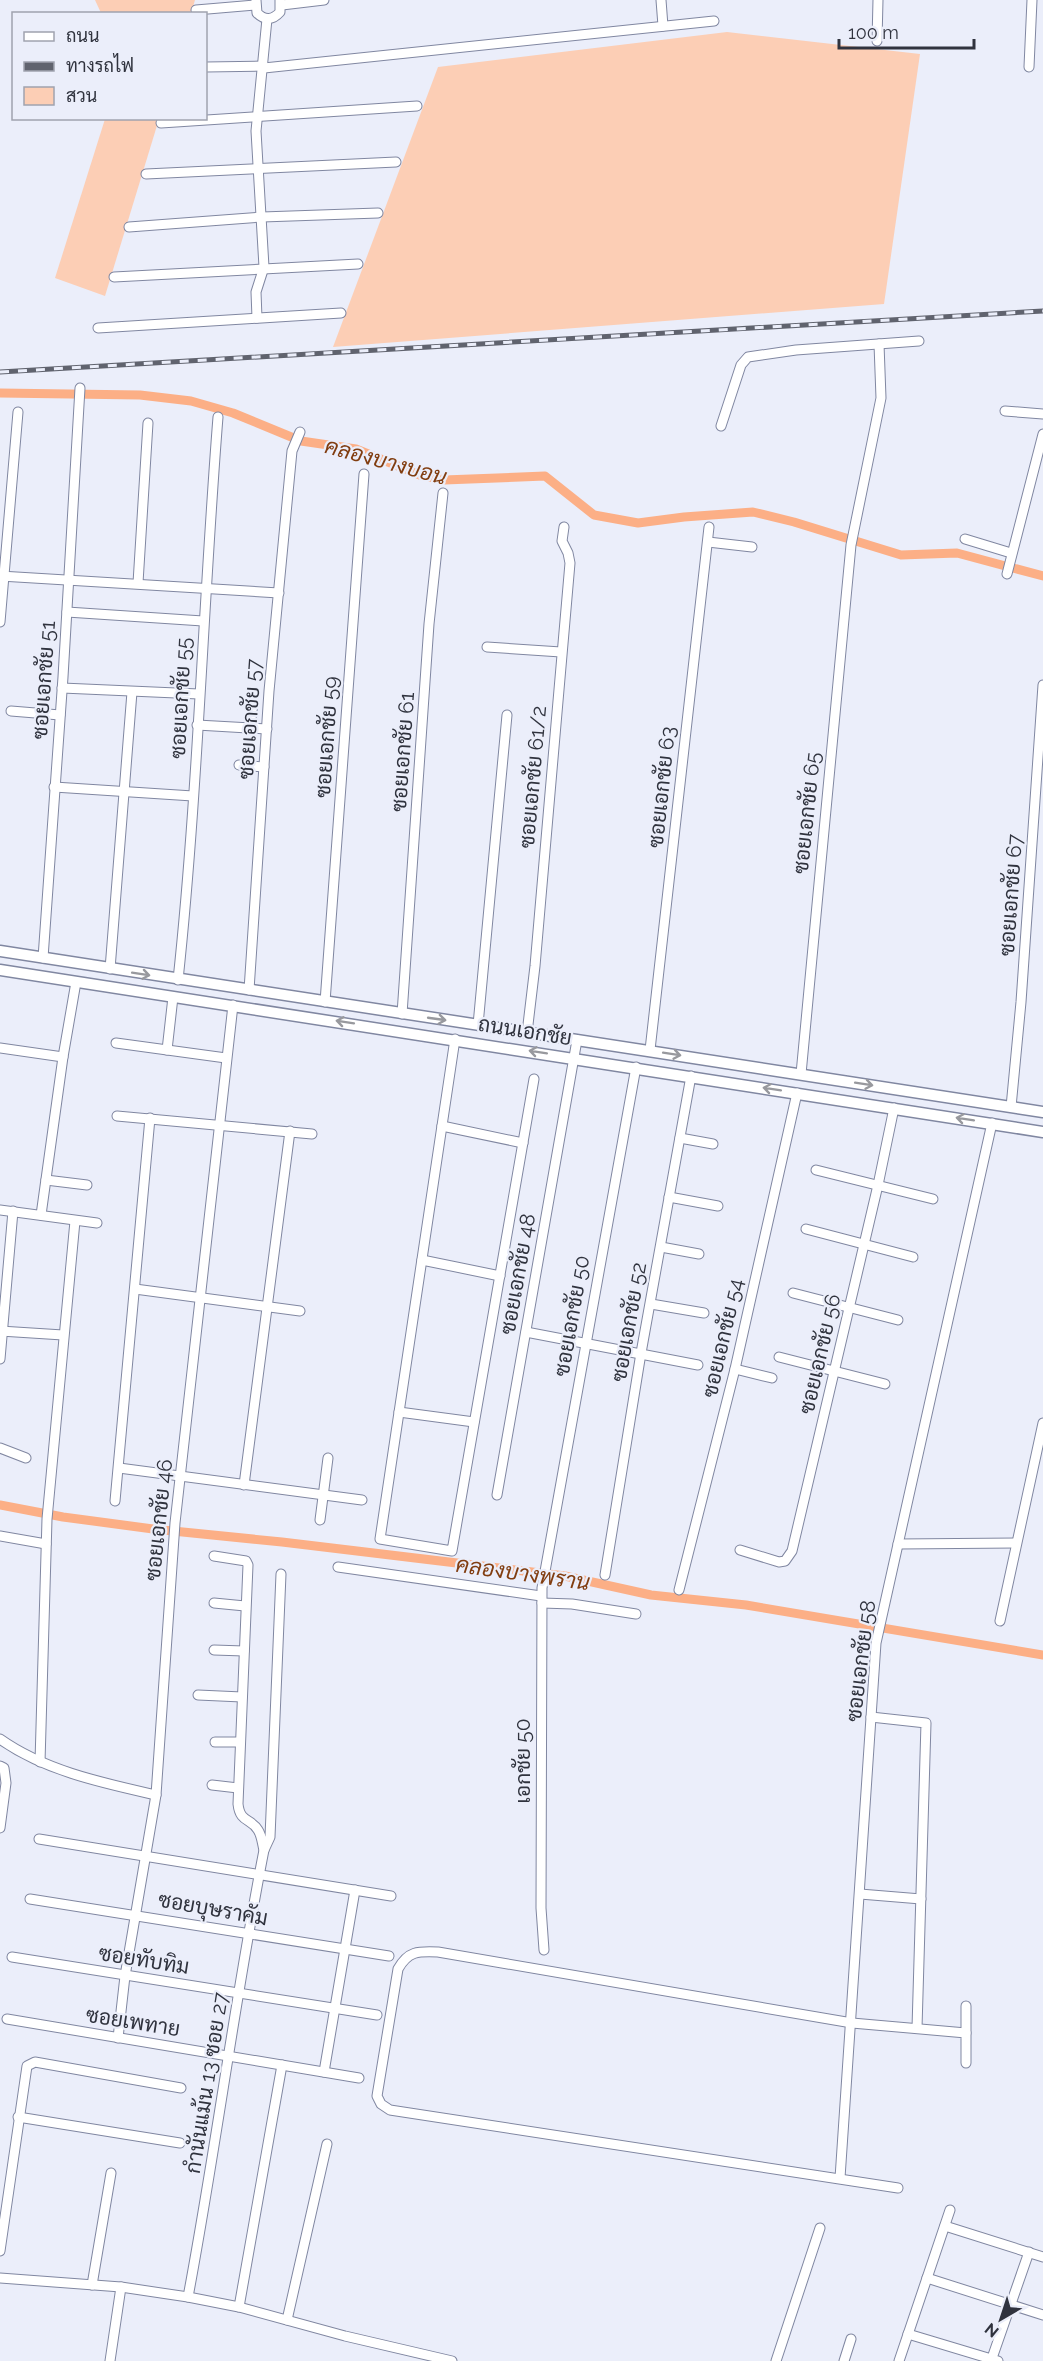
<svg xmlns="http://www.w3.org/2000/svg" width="1043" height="2361" font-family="Raleway,Sarabun,sans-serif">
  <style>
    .green { fill: #fcceb5 }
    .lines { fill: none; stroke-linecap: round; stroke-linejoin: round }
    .canal { stroke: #fcaf86; stroke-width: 9 }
    .minor-casing { stroke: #8087a1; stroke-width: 11 }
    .major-casing { stroke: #8087a1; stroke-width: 13 }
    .minor { stroke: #fff; stroke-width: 9 }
    .major { stroke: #fff; stroke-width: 10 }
    .rail-casing { stroke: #60636e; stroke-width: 5 }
    .rail { stroke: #ebeefa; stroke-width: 3; stroke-dasharray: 9; stroke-linecap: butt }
    .oneway { stroke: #98999e }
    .labels { text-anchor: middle; stroke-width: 4.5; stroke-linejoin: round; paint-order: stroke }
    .street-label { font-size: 21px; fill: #30333e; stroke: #ebeefa }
    .water-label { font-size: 22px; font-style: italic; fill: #813d10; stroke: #ebeefa }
  </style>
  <rect width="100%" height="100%" fill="#ebeefa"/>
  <g class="green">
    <path d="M 95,0 L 195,0 L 191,14 L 101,13 Z"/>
    <path d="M 727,32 L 920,54 L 884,304 L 333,347 L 438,67 Z"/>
    <path d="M 105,119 L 159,119 L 105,296 L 55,278 Z"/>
  </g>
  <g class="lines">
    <g class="canal">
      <path d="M 0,393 L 140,395 L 191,401 L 233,413 L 301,441 L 356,449 L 420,475 L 444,480 L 545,476 L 594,515 L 638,523 L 684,517 L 753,512 L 794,522 L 901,555 L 957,553 L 1043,576"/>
      <path d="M 0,1505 L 63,1517 L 153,1529 L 282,1542 L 565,1576 L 651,1595 L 746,1605 L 1043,1655"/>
    </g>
    <g class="minor-casing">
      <g id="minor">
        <path d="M 256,0 L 257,13 C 265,21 273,20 280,12 L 280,0"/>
        <path d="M 661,0 L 663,26"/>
        <path d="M 282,5 L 324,0"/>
        <path d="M 196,10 L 255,5"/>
        <path d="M 877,41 L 878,0"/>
        <path d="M 206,67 L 264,66"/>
        <path d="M 1029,67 L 1032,0"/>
        <path d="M 264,68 L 714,21"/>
        <path d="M 161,123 L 417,106"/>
        <path d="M 146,174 L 396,162"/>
        <path d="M 129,227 L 262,217 L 378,213"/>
        <path d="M 114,277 L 358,264"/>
        <path d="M 257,318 L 256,292 L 264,267 L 256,131 L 267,19"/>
        <path d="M 98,328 L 341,313"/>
        <path d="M 1005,411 L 1043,414"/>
        <path d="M 721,426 L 741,365 L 748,357 L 796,350 L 919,341"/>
        <path d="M 965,539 L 1011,553"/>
        <path d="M 708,542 L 752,547"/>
        <path d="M 1007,574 L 1043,434"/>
        <path d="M 0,576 L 279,593"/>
        <path d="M 138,583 L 148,423"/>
        <path d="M 67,612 L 203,621"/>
        <path d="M 0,622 L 18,412"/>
        <path d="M 487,647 L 561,652"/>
        <path d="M 62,688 L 199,694"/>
        <path d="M 11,711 L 60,715"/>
        <path d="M 197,725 L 267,729"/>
        <path d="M 250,728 L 253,702"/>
        <path d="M 239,765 L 264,767"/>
        <path d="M 54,787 L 193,796"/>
        <path d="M 43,958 L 63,677 L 80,388"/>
        <path d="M 110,969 L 132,692"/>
        <path d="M 178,980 C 198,793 203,605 218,417"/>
        <path d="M 249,990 L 269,691 L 292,451 L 300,432"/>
        <path d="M 325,1002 L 364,474"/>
        <path d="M 402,1014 L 429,624 L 443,493"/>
        <path d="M 478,1025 L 507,715"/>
        <path d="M 527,1033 L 535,966 L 570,563 L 568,553 L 562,541 L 564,527"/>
        <path d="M 455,1039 L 380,1539 L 452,1551 L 534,1079"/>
        <path d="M 116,1043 L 226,1058"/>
        <path d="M 0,1048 L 63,1057"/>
        <path d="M 167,1050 L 173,997"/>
        <path d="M 650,1050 L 709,527"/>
        <path d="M 801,1074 L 851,545 L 881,398 L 879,344"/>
        <path d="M 1011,1107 L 1021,1002 L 1043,685"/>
        <path d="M 117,1116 L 312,1134"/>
        <path d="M 442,1126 L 523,1143"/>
        <path d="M 680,1138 L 713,1144"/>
        <path d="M 816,1170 L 933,1199"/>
        <path d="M 46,1180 L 87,1185"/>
        <path d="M 669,1197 L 718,1206"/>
        <path d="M 0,1210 L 97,1223"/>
        <path d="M 41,1215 L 63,1057 L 76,982"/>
        <path d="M 806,1229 L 913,1257"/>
        <path d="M 661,1247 L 699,1254"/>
        <path d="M 422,1260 L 500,1276"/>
        <path d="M 135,1289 L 300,1311"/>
        <path d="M 793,1293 L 898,1320"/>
        <path d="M 651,1304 L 704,1313"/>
        <path d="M 0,1331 L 63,1335"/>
        <path d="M 526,1332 L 698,1365"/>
        <path d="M 779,1357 L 885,1384"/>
        <path d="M 0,1359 L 13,1211"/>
        <path d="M 735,1369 L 772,1378"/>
        <path d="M 399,1412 L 474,1422"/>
        <path d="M 0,1448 L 26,1458"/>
        <path d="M 119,1468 L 362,1500"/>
        <path d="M 244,1485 L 290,1131"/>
        <path d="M 497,1495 L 577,1040"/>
        <path d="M 115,1501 L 150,1118"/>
        <path d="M 320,1520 L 328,1458"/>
        <path d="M 0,1536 L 46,1544"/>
        <path d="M 898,1544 L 1016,1543"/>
        <path d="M 740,1550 L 779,1562 L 785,1561 L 792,1551 L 878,1185 L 894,1108"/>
        <path d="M 338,1567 L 541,1596"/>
        <path d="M 605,1575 L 641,1353 L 691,1076"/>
        <path d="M 679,1590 L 735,1369 L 797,1093"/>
        <path d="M 214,1603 L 245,1606"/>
        <path d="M 542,1603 L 572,1604 L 636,1614"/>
        <path d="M 1000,1621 L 1043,1423"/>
        <path d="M 214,1650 L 244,1651"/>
        <path d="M 198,1695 L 242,1697"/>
        <path d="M 871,1717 L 926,1723 L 917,2028"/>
        <path d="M 0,1739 C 45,1771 103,1783 156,1795"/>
        <path d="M 215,1742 L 240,1742"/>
        <path d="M 40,1762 L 47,1519 L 75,1221"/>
        <path d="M 0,1766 L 4,1768 L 6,1783 L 0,1828"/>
        <path d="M 212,1785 L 238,1788"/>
        <path d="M 39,1839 L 391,1896"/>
        <path d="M 264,1850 L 270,1837 L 281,1574"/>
        <path d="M 860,1894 L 921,1899"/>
        <path d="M 30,1899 L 389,1956"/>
        <path d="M 544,1950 L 541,1908 L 542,1588 L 636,1067"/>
        <path d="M 12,1957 L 377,2015"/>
        <path d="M 966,2006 L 966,2033"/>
        <path d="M 7,2019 L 359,2078"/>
        <path d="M 118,2038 L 125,1976 L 156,1795 L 175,1523 L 233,1005"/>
        <path d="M 324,2072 L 355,1890"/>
        <path d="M 18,2117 L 180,2143"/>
        <path d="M 840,2178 L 876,1643 L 992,1123"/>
        <path d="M 898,2188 L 390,2110 L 381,2104 L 377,2096 L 398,1969 C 408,1951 418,1951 438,1952 L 852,2023 L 966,2033 L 966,2063"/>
        <path d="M 945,2226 L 1043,2257"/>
        <path d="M 0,2251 L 27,2066 L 35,2062 L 181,2088"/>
        <path d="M 0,2278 L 121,2287 L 188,2297 L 239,2307 L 345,2336 L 452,2361"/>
        <path d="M 927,2278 L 1043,2315"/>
        <path d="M 92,2285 L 111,2173"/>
        <path d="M 188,2297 C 216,2148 235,1998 264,1850 C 262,1843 262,1836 258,1830 C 251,1818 240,1823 238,1804 L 248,1565 L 246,1561 L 214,1556"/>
        <path d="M 239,2307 L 282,2065"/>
        <path d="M 287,2320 L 327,2144"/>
        <path d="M 908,2334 L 998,2361"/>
        <path d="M 110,2361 L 121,2287"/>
        <path d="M 776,2361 L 820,2228"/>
        <path d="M 844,2361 L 851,2339"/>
        <path d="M 899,2361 L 950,2210"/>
        <path d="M 991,2361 L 1029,2252"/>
      </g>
    </g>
    <g class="major-casing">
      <g id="major">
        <path d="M 0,951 L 1043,1112"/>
        <path d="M 0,970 L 1043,1132"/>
      </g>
    </g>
    <use href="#minor" class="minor"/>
    <use href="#major" class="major"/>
    <g class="rail-casing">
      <path id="rail" d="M 0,372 L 1043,311"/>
    </g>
    <use href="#rail" class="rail"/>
  </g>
  <defs><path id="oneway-shaft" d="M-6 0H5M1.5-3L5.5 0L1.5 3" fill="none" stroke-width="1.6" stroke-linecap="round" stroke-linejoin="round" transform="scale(1.5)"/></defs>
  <g class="oneway">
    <use href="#oneway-shaft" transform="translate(141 974) rotate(9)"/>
    <use href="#oneway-shaft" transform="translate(437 1019) rotate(8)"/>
    <use href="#oneway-shaft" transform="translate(345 1022) rotate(-171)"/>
    <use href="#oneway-shaft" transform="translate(538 1052) rotate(-171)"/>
    <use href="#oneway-shaft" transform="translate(672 1054) rotate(9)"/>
    <use href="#oneway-shaft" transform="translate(864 1084) rotate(9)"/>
    <use href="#oneway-shaft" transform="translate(772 1089) rotate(-171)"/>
    <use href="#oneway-shaft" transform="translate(965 1119) rotate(-171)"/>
  </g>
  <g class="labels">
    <g class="street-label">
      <text transform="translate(44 680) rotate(-86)" y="7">ซอยเอกชัย 51</text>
      <text transform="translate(181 698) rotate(-87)" y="7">ซอยเอกชัย 55</text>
      <text transform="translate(250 719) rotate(-86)" y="7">ซอยเอกชัย 57</text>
      <text transform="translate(327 737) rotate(-86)" y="7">ซอยเอกชัย 59</text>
      <text transform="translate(403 752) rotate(-86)" y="7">ซอยเอกชัย 61</text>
      <text transform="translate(533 777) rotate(-85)" y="7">ซอยเอกชัย 61/2</text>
      <text transform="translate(662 787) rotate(-84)" y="7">ซอยเอกชัย 63</text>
      <text transform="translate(807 813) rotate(-84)" y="7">ซอยเอกชัย 65</text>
      <text transform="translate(1011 895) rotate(-86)" y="7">ซอยเอกชัย 67</text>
      <text transform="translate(525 1031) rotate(9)" y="7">ถนนเอกชัย</text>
      <text transform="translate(518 1274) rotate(-80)" y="7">ซอยเอกชัย 48</text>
      <text transform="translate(572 1316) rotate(-80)" y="7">ซอยเอกชัย 50</text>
      <text transform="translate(629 1322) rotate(-80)" y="7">ซอยเอกชัย 52</text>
      <text transform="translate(723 1338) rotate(-77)" y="7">ซอยเอกชัย 54</text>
      <text transform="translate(820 1354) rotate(-77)" y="7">ซอยเอกชัย 56</text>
      <text transform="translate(159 1520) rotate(-84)" y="7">ซอยเอกชัย 46</text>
      <text transform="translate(861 1661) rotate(-83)" y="7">ซอยเอกชัย 58</text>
      <text transform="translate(523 1761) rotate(-90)" y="7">เอกชัย 50</text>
      <text transform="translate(213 1909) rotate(10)" y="7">ซอยบุษราคัม</text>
      <text transform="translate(144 1960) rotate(9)" y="7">ซอยทับทิม</text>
      <text transform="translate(133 2022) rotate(9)" y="7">ซอยเพทาย</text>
      <text transform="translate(207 2083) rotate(-81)" y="7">กำนันแม้น 13 ซอย 27</text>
    </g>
    <g class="water-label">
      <text transform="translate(386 461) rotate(15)" y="8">คลองบางบอน</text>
      <text transform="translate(523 1573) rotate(8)" y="8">คลองบางพราน</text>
    </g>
  </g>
  <rect x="12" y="12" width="195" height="108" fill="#ebeefa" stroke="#a0a3af" stroke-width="1.5"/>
  <rect x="24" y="32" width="30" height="9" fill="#ffffff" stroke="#a0a3af" stroke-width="1.5"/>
  <text x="66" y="42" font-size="18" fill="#30333e">ถนน</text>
  <rect x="24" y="62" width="30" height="9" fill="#60636e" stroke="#a0a3af" stroke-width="1.5"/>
  <text x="66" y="72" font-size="18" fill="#30333e">ทางรถไฟ</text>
  <rect x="24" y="87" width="30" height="18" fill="#fcceb5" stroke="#a0a3af" stroke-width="1.5"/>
  <text x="66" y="102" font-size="18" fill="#30333e">สวน</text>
  <g transform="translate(1001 2319) rotate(219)" stroke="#ebeefa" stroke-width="4.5" paint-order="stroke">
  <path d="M0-4.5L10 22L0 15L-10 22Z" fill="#30333e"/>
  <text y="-9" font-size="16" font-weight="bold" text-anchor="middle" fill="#30333e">N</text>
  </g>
  <path d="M839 39v9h135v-9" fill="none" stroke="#30333e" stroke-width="3"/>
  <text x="848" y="39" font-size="18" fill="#30333e" stroke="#ebeefa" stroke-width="4.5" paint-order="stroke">100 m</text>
</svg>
